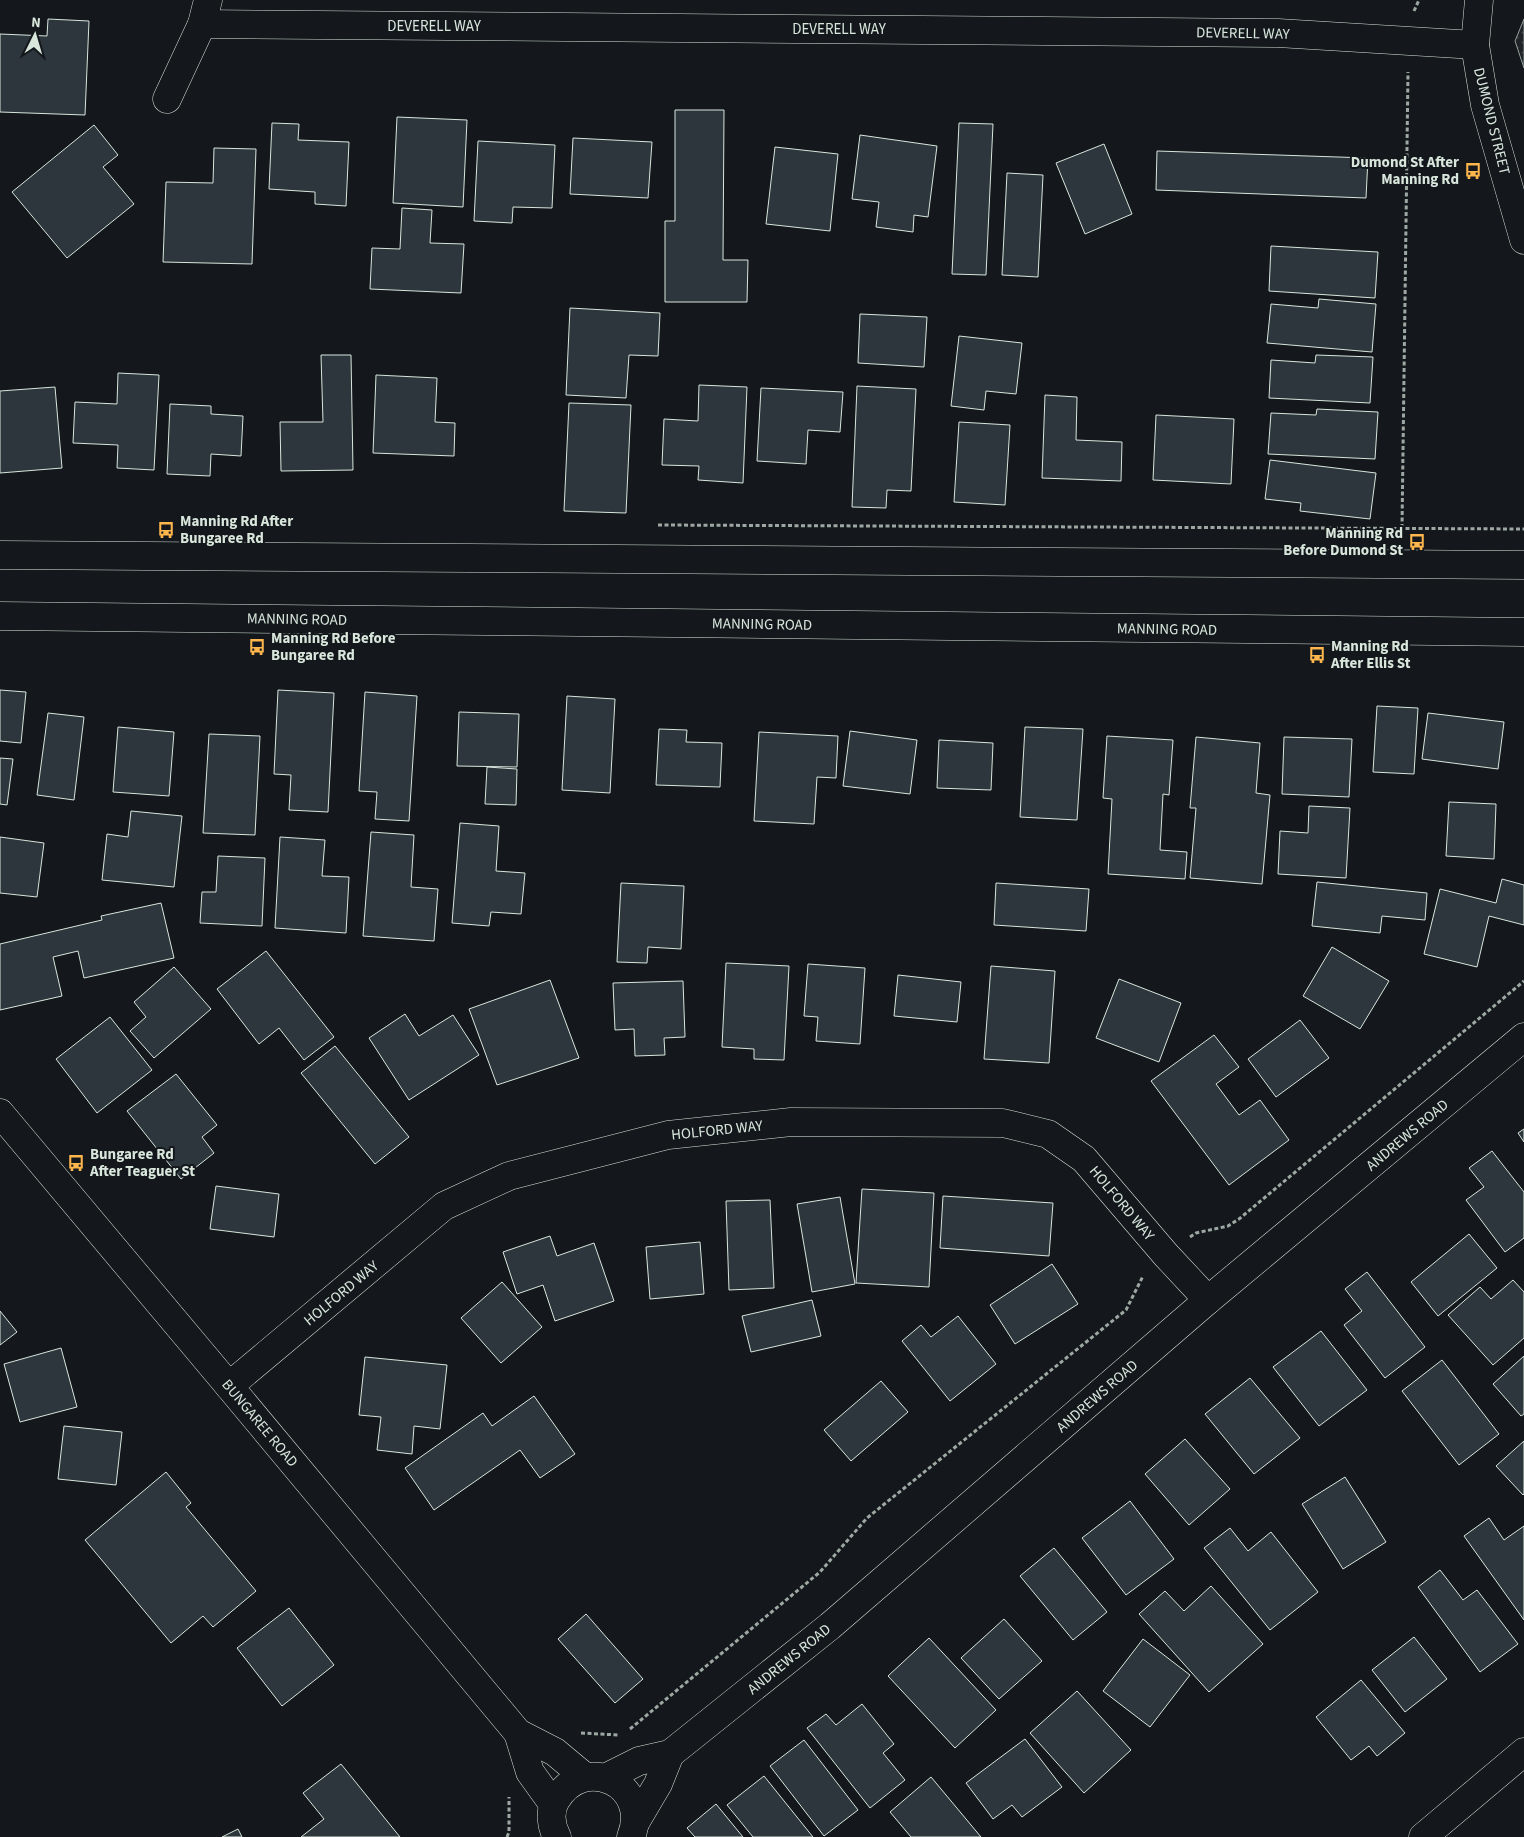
<svg xmlns="http://www.w3.org/2000/svg" width="1524" height="1837" font-family="'Source Sans 3',sans-serif">
  <style>
    .park { fill: url(#park-dots); stroke: #939e99 }
    .building { fill: #2c363c; stroke: #d8e6dc }
    .lines { fill: none; stroke-linecap: round; stroke-linejoin: round }
    .minor-casing { stroke: #d8e6dc; stroke-width: 29 }
    .major-casing { stroke: #d8e6dc; stroke-width: 29 }
    .path { stroke: #9da8a2; stroke-width: 3; stroke-dasharray: 4 2.5; stroke-linecap: butt }
    .minor { stroke: #14181c; stroke-width: 28 }
    .major { stroke: #14181c; stroke-width: 28 }
    .labels { text-anchor: middle; stroke-width: 4; stroke-linejoin: round; paint-order: stroke }
    .street-label { font-size: 15px; fill: #d8e6dc; stroke: #14181c }
    .poi-label { font-size: 15px; font-weight: bold; fill: #d8e6dc; stroke: #14181c; text-anchor: start }
  </style>
  <defs>
    <pattern id="park-dots" width="8" height="8" patternUnits="userSpaceOnUse" patternTransform="scale(1.25)"><rect width="8" height="8" fill="#202428"/><path d="M2 2h.1M6 6h.1" fill="none" stroke="#404447" stroke-width="1.8" stroke-linecap="round"/></pattern>
  </defs>
  <rect width="100%" height="100%" fill="#14181c"/>
  <path class="park" d="M 1524,19 L 1524,68 L 1515,41 Z"/>
  <g class="building">
    <path d="M 48,19 L 89,21 L 85,115 L 0,112 L 0,34 L 47,36 Z"/>
    <path d="M 675,110 L 724,110 L 723,260 L 748,260 L 747,302 L 665,302 L 665,221 L 675,221 Z"/>
    <path d="M 397,117 L 467,120 L 463,207 L 393,203 Z"/>
    <path d="M 272,123 L 299,124 L 298,140 L 349,142 L 346,206 L 315,204 L 315,192 L 269,189 Z"/>
    <path d="M 959,123 L 993,124 L 986,275 L 952,274 Z"/>
    <path d="M 94,125 L 118,155 L 103,167 L 134,204 L 67,258 L 12,192 Z"/>
    <path d="M 860,135 L 937,146 L 928,217 L 914,215 L 913,232 L 876,227 L 879,202 L 852,199 Z"/>
    <path d="M 573,138 L 652,142 L 648,198 L 570,194 Z"/>
    <path d="M 478,141 L 555,145 L 552,208 L 513,207 L 512,223 L 474,221 Z"/>
    <path d="M 1104,144 L 1132,214 L 1085,234 L 1056,163 Z"/>
    <path d="M 775,147 L 838,154 L 830,231 L 766,224 Z"/>
    <path d="M 214,148 L 256,149 L 252,264 L 163,262 L 166,182 L 213,183 Z"/>
    <path d="M 1157,151 L 1368,158 L 1366,198 L 1156,190 Z"/>
    <path d="M 1007,173 L 1043,175 L 1038,277 L 1002,275 Z"/>
    <path d="M 402,208 L 432,210 L 430,243 L 464,244 L 461,293 L 370,289 L 372,248 L 400,249 Z"/>
    <path d="M 1271,246 L 1378,252 L 1375,298 L 1269,291 Z"/>
    <path d="M 1319,299 L 1376,304 L 1372,352 L 1267,343 L 1271,304 L 1318,308 Z"/>
    <path d="M 570,308 L 660,313 L 658,356 L 629,355 L 626,398 L 566,395 Z"/>
    <path d="M 860,314 L 927,317 L 924,367 L 858,363 Z"/>
    <path d="M 959,336 L 1022,343 L 1016,394 L 986,391 L 984,410 L 951,406 Z"/>
    <path d="M 321,355 L 351,355 L 353,470 L 281,471 L 280,422 L 323,422 Z"/>
    <path d="M 1316,355 L 1373,357 L 1370,403 L 1269,398 L 1271,360 L 1315,363 Z"/>
    <path d="M 118,373 L 159,375 L 154,470 L 117,468 L 118,445 L 73,443 L 75,402 L 117,404 Z"/>
    <path d="M 376,375 L 437,378 L 435,422 L 455,423 L 454,456 L 373,453 Z"/>
    <path d="M 699,385 L 747,387 L 743,483 L 698,480 L 699,466 L 662,465 L 664,419 L 698,421 Z"/>
    <path d="M 857,386 L 916,389 L 911,491 L 887,490 L 886,508 L 852,507 Z"/>
    <path d="M 55,387 L 62,468 L 0,473 L 0,391 Z"/>
    <path d="M 761,388 L 843,392 L 840,432 L 808,430 L 806,464 L 757,461 Z"/>
    <path d="M 1045,395 L 1077,397 L 1076,440 L 1122,442 L 1121,481 L 1042,478 Z"/>
    <path d="M 569,403 L 631,405 L 626,513 L 564,511 Z"/>
    <path d="M 170,404 L 211,406 L 211,414 L 243,416 L 241,456 L 211,454 L 210,476 L 167,474 Z"/>
    <path d="M 1317,409 L 1378,412 L 1375,459 L 1268,454 L 1271,413 L 1316,415 Z"/>
    <path d="M 1156,415 L 1234,419 L 1231,484 L 1153,480 Z"/>
    <path d="M 959,422 L 1010,425 L 1005,505 L 954,502 Z"/>
    <path d="M 1270,460 L 1376,473 L 1370,519 L 1300,511 L 1301,503 L 1265,499 Z"/>
    <path d="M 0,690 L 26,692 L 21,743 L 0,741 Z"/>
    <path d="M 278,690 L 334,693 L 328,812 L 289,810 L 291,775 L 274,774 Z"/>
    <path d="M 365,692 L 417,696 L 409,821 L 375,819 L 377,792 L 359,791 Z"/>
    <path d="M 567,696 L 615,699 L 610,793 L 562,790 Z"/>
    <path d="M 1377,706 L 1418,708 L 1414,774 L 1373,772 Z"/>
    <path d="M 459,712 L 519,714 L 517,767 L 457,766 Z"/>
    <path d="M 48,713 L 84,717 L 74,800 L 37,795 Z"/>
    <path d="M 1428,713 L 1504,722 L 1498,769 L 1422,759 Z"/>
    <path d="M 118,727 L 174,732 L 169,796 L 113,792 Z"/>
    <path d="M 1025,727 L 1083,729 L 1077,820 L 1020,817 Z"/>
    <path d="M 659,729 L 687,730 L 686,742 L 722,743 L 720,787 L 656,785 Z"/>
    <path d="M 850,731 L 917,740 L 910,794 L 843,786 Z"/>
    <path d="M 759,732 L 838,736 L 836,778 L 817,777 L 814,824 L 754,821 Z"/>
    <path d="M 209,734 L 260,736 L 255,835 L 203,833 Z"/>
    <path d="M 1107,736 L 1173,740 L 1169,795 L 1163,794 L 1160,850 L 1187,852 L 1185,879 L 1108,874 L 1112,799 L 1103,798 Z"/>
    <path d="M 1196,737 L 1260,743 L 1256,793 L 1270,795 L 1262,884 L 1190,878 L 1196,808 L 1190,808 Z"/>
    <path d="M 1284,737 L 1352,739 L 1349,797 L 1282,794 Z"/>
    <path d="M 939,740 L 993,743 L 991,790 L 937,788 Z"/>
    <path d="M 0,758 L 13,759 L 7,805 L 0,804 Z"/>
    <path d="M 487,767 L 517,769 L 516,805 L 485,804 Z"/>
    <path d="M 1449,802 L 1496,804 L 1494,859 L 1446,856 Z"/>
    <path d="M 1309,806 L 1350,808 L 1346,878 L 1278,874 L 1280,831 L 1308,833 Z"/>
    <path d="M 131,811 L 182,816 L 174,887 L 102,880 L 107,834 L 128,837 Z"/>
    <path d="M 460,823 L 499,826 L 496,871 L 525,873 L 521,914 L 491,912 L 489,926 L 452,923 Z"/>
    <path d="M 371,832 L 414,835 L 411,887 L 438,889 L 434,941 L 363,936 Z"/>
    <path d="M 0,837 L 44,843 L 37,897 L 0,893 Z"/>
    <path d="M 280,837 L 325,840 L 322,876 L 349,877 L 346,933 L 275,928 Z"/>
    <path d="M 218,856 L 265,858 L 262,926 L 200,923 L 202,892 L 216,892 Z"/>
    <path d="M 1502,879 L 1524,885 L 1524,925 L 1489,916 L 1477,967 L 1424,954 L 1440,889 L 1496,903 Z"/>
    <path d="M 1317,882 L 1427,893 L 1425,920 L 1382,916 L 1380,933 L 1312,926 Z"/>
    <path d="M 621,883 L 684,886 L 681,949 L 648,947 L 647,963 L 617,962 Z"/>
    <path d="M 996,883 L 1089,889 L 1086,931 L 994,925 Z"/>
    <path d="M 161,903 L 174,958 L 84,978 L 78,951 L 53,957 L 62,996 L 0,1010 L 0,944 L 102,920 L 101,916 Z"/>
    <path d="M 1332,947 L 1389,981 L 1360,1029 L 1303,996 Z"/>
    <path d="M 266,951 L 334,1037 L 304,1060 L 279,1028 L 259,1044 L 217,989 Z"/>
    <path d="M 726,963 L 789,966 L 784,1060 L 754,1059 L 754,1049 L 722,1047 Z"/>
    <path d="M 808,964 L 865,968 L 860,1044 L 816,1041 L 818,1017 L 804,1016 Z"/>
    <path d="M 991,966 L 1055,971 L 1049,1063 L 984,1059 Z"/>
    <path d="M 174,967 L 211,1009 L 154,1058 L 130,1031 L 146,1017 L 134,1002 Z"/>
    <path d="M 898,975 L 961,982 L 957,1022 L 894,1016 Z"/>
    <path d="M 1119,979 L 1181,1003 L 1159,1062 L 1096,1038 Z"/>
    <path d="M 550,980 L 579,1058 L 497,1085 L 469,1009 Z"/>
    <path d="M 683,981 L 685,1037 L 664,1038 L 665,1055 L 635,1056 L 634,1029 L 615,1030 L 613,983 Z"/>
    <path d="M 405,1014 L 419,1036 L 453,1015 L 479,1055 L 409,1100 L 369,1038 Z"/>
    <path d="M 110,1017 L 152,1070 L 97,1113 L 56,1059 Z"/>
    <path d="M 1300,1020 L 1329,1058 L 1276,1097 L 1248,1059 Z"/>
    <path d="M 1214,1035 L 1239,1067 L 1216,1084 L 1239,1115 L 1260,1100 L 1289,1140 L 1229,1185 L 1151,1081 Z"/>
    <path d="M 335,1046 L 409,1137 L 375,1164 L 301,1073 Z"/>
    <path d="M 176,1074 L 217,1125 L 202,1137 L 214,1153 L 181,1179 L 127,1111 Z"/>
    <path d="M 1524,1129 L 1524,1142 L 1518,1133 Z"/>
    <path d="M 1492,1151 L 1524,1192 L 1524,1238 L 1505,1252 L 1466,1200 L 1484,1187 L 1469,1168 Z"/>
    <path d="M 216,1186 L 279,1194 L 274,1237 L 210,1229 Z"/>
    <path d="M 862,1189 L 934,1193 L 929,1287 L 856,1283 Z"/>
    <path d="M 943,1196 L 1053,1203 L 1049,1256 L 940,1248 Z"/>
    <path d="M 840,1197 L 855,1284 L 812,1292 L 797,1204 Z"/>
    <path d="M 770,1200 L 774,1288 L 729,1290 L 726,1201 Z"/>
    <path d="M 1469,1234 L 1497,1268 L 1438,1316 L 1411,1282 Z"/>
    <path d="M 550,1236 L 557,1256 L 594,1243 L 614,1301 L 555,1321 L 543,1285 L 517,1294 L 503,1252 Z"/>
    <path d="M 700,1242 L 704,1294 L 650,1299 L 646,1247 Z"/>
    <path d="M 1052,1264 L 1078,1304 L 1015,1344 L 990,1305 Z"/>
    <path d="M 1367,1272 L 1425,1347 L 1385,1378 L 1344,1325 L 1362,1311 L 1345,1289 Z"/>
    <path d="M 1513,1280 L 1524,1292 L 1524,1338 L 1493,1365 L 1448,1315 L 1480,1287 L 1491,1299 Z"/>
    <path d="M 502,1282 L 542,1327 L 501,1363 L 461,1318 Z"/>
    <path d="M 812,1300 L 821,1336 L 751,1352 L 742,1316 Z"/>
    <path d="M 0,1311 L 17,1332 L 0,1345 Z"/>
    <path d="M 958,1316 L 996,1364 L 950,1401 L 902,1341 L 921,1325 L 931,1337 Z"/>
    <path d="M 1321,1331 L 1367,1390 L 1319,1426 L 1273,1367 Z"/>
    <path d="M 61,1348 L 77,1407 L 20,1422 L 4,1364 Z"/>
    <path d="M 1524,1356 L 1524,1414 L 1521,1416 L 1493,1384 Z"/>
    <path d="M 365,1357 L 447,1365 L 440,1429 L 414,1426 L 412,1454 L 377,1450 L 381,1417 L 359,1415 Z"/>
    <path d="M 1442,1360 L 1499,1434 L 1459,1465 L 1402,1391 Z"/>
    <path d="M 1250,1378 L 1300,1438 L 1254,1474 L 1205,1414 Z"/>
    <path d="M 881,1381 L 908,1412 L 851,1461 L 824,1430 Z"/>
    <path d="M 534,1396 L 575,1454 L 540,1478 L 520,1450 L 434,1510 L 405,1468 L 483,1413 L 492,1426 Z"/>
    <path d="M 64,1426 L 122,1432 L 116,1485 L 58,1479 Z"/>
    <path d="M 1185,1439 L 1230,1489 L 1189,1525 L 1145,1474 Z"/>
    <path d="M 1524,1441 L 1524,1494 L 1523,1495 L 1496,1466 Z"/>
    <path d="M 166,1472 L 191,1503 L 186,1507 L 256,1591 L 213,1627 L 203,1616 L 171,1643 L 85,1540 Z"/>
    <path d="M 1345,1477 L 1386,1542 L 1343,1569 L 1302,1504 Z"/>
    <path d="M 1130,1501 L 1174,1559 L 1126,1595 L 1082,1538 Z"/>
    <path d="M 1489,1518 L 1504,1540 L 1524,1526 L 1524,1620 L 1464,1536 Z"/>
    <path d="M 1230,1528 L 1248,1551 L 1271,1532 L 1318,1592 L 1270,1630 L 1204,1548 Z"/>
    <path d="M 1054,1548 L 1107,1612 L 1073,1640 L 1020,1576 Z"/>
    <path d="M 1440,1570 L 1463,1600 L 1477,1590 L 1518,1644 L 1480,1672 L 1418,1587 Z"/>
    <path d="M 1211,1586 L 1263,1644 L 1209,1692 L 1139,1614 L 1165,1591 L 1184,1611 Z"/>
    <path d="M 289,1608 L 334,1665 L 282,1706 L 237,1648 Z"/>
    <path d="M 586,1614 L 643,1679 L 615,1703 L 558,1639 Z"/>
    <path d="M 1004,1619 L 1042,1661 L 999,1699 L 961,1658 Z"/>
    <path d="M 1414,1637 L 1447,1679 L 1405,1712 L 1372,1670 Z"/>
    <path d="M 929,1638 L 996,1710 L 955,1748 L 888,1676 Z"/>
    <path d="M 1143,1639 L 1190,1675 L 1150,1727 L 1103,1691 Z"/>
    <path d="M 1361,1680 L 1405,1733 L 1377,1756 L 1369,1746 L 1351,1760 L 1316,1717 Z"/>
    <path d="M 1077,1691 L 1131,1750 L 1084,1793 L 1030,1733 Z"/>
    <path d="M 862,1704 L 894,1744 L 883,1753 L 905,1780 L 870,1808 L 807,1728 L 826,1714 L 836,1725 Z"/>
    <path d="M 1025,1739 L 1062,1787 L 1022,1817 L 1012,1805 L 993,1819 L 966,1783 Z"/>
    <path d="M 804,1740 L 858,1810 L 824,1836 L 770,1766 Z"/>
    <path d="M 341,1764 L 400,1837 L 301,1837 L 324,1819 L 303,1793 Z"/>
    <path d="M 764,1776 L 813,1837 L 753,1837 L 727,1805 Z"/>
    <path d="M 931,1777 L 981,1837 L 911,1837 L 890,1812 Z"/>
    <path d="M 716,1804 L 743,1837 L 695,1837 L 687,1828 Z"/>
    <path d="M 238,1829 L 242,1837 L 222,1837 Z"/>
  </g>
  <g class="lines">
    <g class="minor-casing">
      <g id="minor">
        <path d="M 1479,0 L 1475,45 L 1485,105 L 1524,240"/>
        <path d="M 202,24 L 1278,33 L 1475,45"/>
        <path d="M 167,99 L 202,24 L 208,0"/>
        <path d="M 518,1733 L 530,1772 L 553,1804"/>
        <path d="M 585,1777 L 555,1752 L 518,1733 L 229,1386 L 444,1206 L 509,1176 L 668,1135 L 791,1122 L 1003,1123 L 1048,1134 L 1084,1159 L 1166,1255 L 1208,1300"/>
        <path d="M 605,1778 L 639,1761 L 670,1754 L 830,1626 L 1208,1300 L 1524,1037"/>
        <path d="M 635,1823 L 658,1784 L 670,1754"/>
        <path d="M 557,1837 C 551,1826 549,1811 556,1800 C 584,1752 652,1785 631,1837"/>
        <path d="M 1423,1837 L 1524,1752"/>
      </g>
    </g>
    <g class="major-casing">
      <g id="major">
        <path d="M 0,555 L 1524,565"/>
        <path d="M 0,616 L 1524,632"/>
        <path d="M 0,1113 L 229,1386"/>
      </g>
    </g>
    <g class="path">
      <path d="M 1414,11 L 1419,0"/>
      <path d="M 658,525 L 1524,529"/>
      <path d="M 1402,528 L 1408,72"/>
      <path d="M 1190,1237 L 1196,1233 L 1228,1226 L 1239,1219 L 1524,981"/>
      <path d="M 630,1729 L 820,1572 L 867,1518 L 1126,1310 L 1143,1276"/>
      <path d="M 581,1733 L 618,1735"/>
      <path d="M 507,1837 L 509,1832 L 509,1797"/>
    </g>
    <use href="#minor" class="minor"/>
    <use href="#major" class="major"/>
  </g>
  <defs>
    <g id="bus-bare" transform="scale(1.35)"><path d="M-5-6H5V4H4V6H2V4H-2V6H-4V4H-5ZM-3.5-4V0h7V-4ZM-3.5 1.2v1.5H-2V1.2ZM2 1.2v1.5H3.5V1.2Z" fill="#ffb74d" stroke="#14181c" stroke-width="2.5" paint-order="stroke"/></g>
  </defs>
  <g fill-rule="evenodd">
    <use href="#bus-bare" x="1473" y="171"/>
    <use href="#bus-bare" x="166" y="530"/>
    <use href="#bus-bare" x="1417" y="542"/>
    <use href="#bus-bare" x="257" y="647"/>
    <use href="#bus-bare" x="1317" y="655"/>
    <use href="#bus-bare" x="76" y="1163"/>
  </g>
  <g class="labels">
    <g class="street-label">
      <text x="434" y="31">DEVERELL WAY</text>
      <text x="839" y="34">DEVERELL WAY</text>
      <text transform="translate(1243 33) rotate(1)" y="5">DEVERELL WAY</text>
      <text transform="translate(1492 121) rotate(76)" y="5">DUMOND STREET</text>
      <text transform="translate(297 619) rotate(1)" y="5">MANNING ROAD</text>
      <text transform="translate(762 624) rotate(1)" y="5">MANNING ROAD</text>
      <text transform="translate(1167 629) rotate(1)" y="5">MANNING ROAD</text>
      <text transform="translate(717 1130) rotate(-6)" y="5">HOLFORD WAY</text>
      <text transform="translate(1407 1135) rotate(-40)" y="5">ANDREWS ROAD</text>
      <text transform="translate(1122 1203) rotate(50)" y="5">HOLFORD WAY</text>
      <text transform="translate(341 1293) rotate(-40)" y="5">HOLFORD WAY</text>
      <text transform="translate(1097 1396) rotate(-41)" y="5">ANDREWS ROAD</text>
      <text transform="translate(260 1423) rotate(50)" y="5">BUNGAREE ROAD</text>
      <text transform="translate(789 1659) rotate(-39)" y="5">ANDREWS ROAD</text>
    </g>
    <g class="poi-label">
      <text x="1459" y="167" text-anchor="end">Dumond St After<tspan x="1459" dy="17">Manning Rd</tspan></text>
      <text x="180" y="526">Manning Rd After<tspan x="180" dy="17">Bungaree Rd</tspan></text>
      <text x="1403" y="538" text-anchor="end">Manning Rd<tspan x="1403" dy="17">Before Dumond St</tspan></text>
      <text x="271" y="643">Manning Rd Before<tspan x="271" dy="17">Bungaree Rd</tspan></text>
      <text x="1331" y="651">Manning Rd<tspan x="1331" dy="17">After Ellis St</tspan></text>
      <text x="90" y="1159">Bungaree Rd<tspan x="90" dy="17">After Teaguer St</tspan></text>
    </g>
  </g>
  <g transform="translate(35 35) rotate(5)" stroke="#14181c" stroke-width="4" paint-order="stroke">
  <path d="M0-4L9 19L0 12L-9 19Z" fill="#d8e6dc"/>
  <text y="-8" font-size="14" font-weight="bold" text-anchor="middle" fill="#d8e6dc">N</text>
  </g>
</svg>
